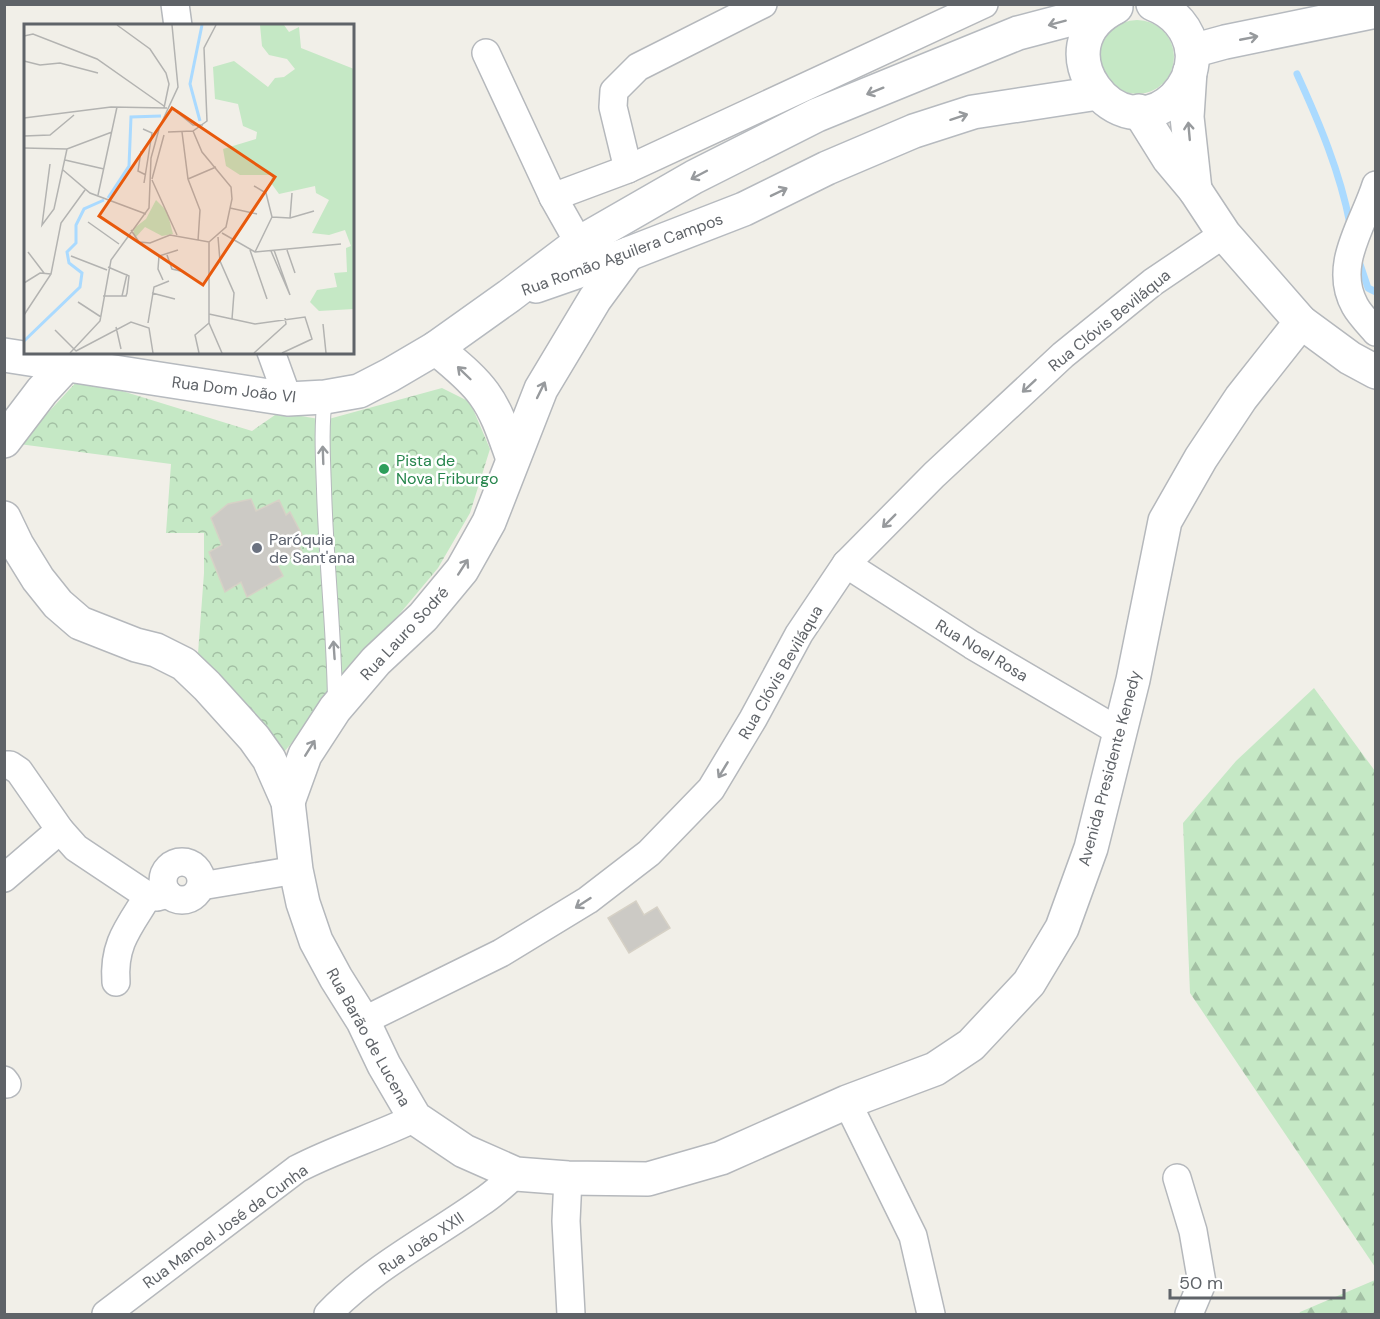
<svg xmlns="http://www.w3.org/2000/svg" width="1380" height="1319" font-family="'DM Sans',sans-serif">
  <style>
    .grass { fill: #c5e8c5 }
    .forest { fill: url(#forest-firs) }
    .park { fill: url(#park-crowns) }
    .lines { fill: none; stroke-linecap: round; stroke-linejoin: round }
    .stream { stroke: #aadaff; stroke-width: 7 }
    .building { fill: #cccac5; stroke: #d6d1c6; stroke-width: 1.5 }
    .service-casing { stroke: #b5b8bc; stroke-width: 16 }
    .minor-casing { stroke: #b5b8bc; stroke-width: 30 }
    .tertiary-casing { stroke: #b5b8bc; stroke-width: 36 }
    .secondary-casing { stroke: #b6babf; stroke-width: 36 }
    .service { stroke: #fff; stroke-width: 14 }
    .minor { stroke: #fff; stroke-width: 27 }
    .tertiary { stroke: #fff; stroke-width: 33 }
    .secondary { stroke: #fff; stroke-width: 33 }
    .oneway { stroke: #979a9d }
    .leisure-dot { fill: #2e9e5b; stroke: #fff; stroke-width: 2 }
    .worship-dot { fill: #6b7280; stroke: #fff; stroke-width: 2 }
    .labels { text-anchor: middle; stroke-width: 5; stroke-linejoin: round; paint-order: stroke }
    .street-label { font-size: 16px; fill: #5f6368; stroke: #fff }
    .leisure-label { font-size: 16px; fill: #27864d; stroke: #fff; text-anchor: start }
    .worship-label { font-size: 16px; fill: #5b616d; stroke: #fff; text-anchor: start }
    .inset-river { fill: none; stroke: #aadaff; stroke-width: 3 }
    .inset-road { fill: none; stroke: #b3b3b1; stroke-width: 1.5 }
    .view { fill: #e8590c; fill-opacity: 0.15; stroke: #e8590c; stroke-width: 3 }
    .inset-edge { fill: none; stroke: #5f6368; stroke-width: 3 }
  </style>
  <defs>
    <pattern id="forest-firs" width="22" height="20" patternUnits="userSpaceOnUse" patternTransform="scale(1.5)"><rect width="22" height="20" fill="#c5e8c5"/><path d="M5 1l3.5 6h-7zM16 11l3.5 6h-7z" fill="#a3c0a4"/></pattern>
    <pattern id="park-crowns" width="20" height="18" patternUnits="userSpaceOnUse" patternTransform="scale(1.5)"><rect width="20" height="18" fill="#c5e8c5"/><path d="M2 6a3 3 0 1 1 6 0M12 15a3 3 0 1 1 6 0" fill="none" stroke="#a3c0a4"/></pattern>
  </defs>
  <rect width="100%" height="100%" fill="#f1efe8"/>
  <circle class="grass" cx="1137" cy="57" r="37"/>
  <g class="forest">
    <path d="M 1314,688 L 1375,771 L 1375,1267 L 1190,993 L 1183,823 L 1236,761 Z"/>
    <path d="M 1375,1280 L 1375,1314 L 1299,1314 L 1300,1312 Z"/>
  </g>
  <path class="park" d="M 80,378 L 252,431 L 275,415 L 301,416 L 325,420 L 442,388 L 470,402 L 490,449 L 470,513 L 438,568 L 279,758 L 197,667 L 204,573 L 204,533 L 166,533 L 171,464 L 19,444 Z"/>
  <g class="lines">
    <g class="stream">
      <path d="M 1297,74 C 1319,122 1340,172 1350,224"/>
      <path d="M 1359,261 L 1368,288 L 1376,292"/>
    </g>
  </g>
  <g class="building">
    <path d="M 251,499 L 256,511 L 279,500 L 286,515 L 290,512 L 302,535 L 294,538 L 302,552 L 276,562 L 283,576 L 247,597 L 241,582 L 225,592 L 209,552 L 222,545 L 211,518 L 228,504 Z"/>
    <path d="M 636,901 L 644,915 L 657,907 L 670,928 L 629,953 L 608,918 Z"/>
  </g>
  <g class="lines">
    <g class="service-casing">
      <path id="service" d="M 325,397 C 321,428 323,458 324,489 C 326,560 334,630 335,700"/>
    </g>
    <g class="minor-casing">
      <g id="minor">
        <path d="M 175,4 L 178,26"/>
        <path d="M 486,53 L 553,197 L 579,243"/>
        <path d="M 628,169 L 613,107 L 614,91 L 638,67 L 763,4"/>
        <path d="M 1376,185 C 1364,224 1332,265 1355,306 C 1360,315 1369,324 1376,332"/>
        <path d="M 553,197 L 628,169 L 984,4"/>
        <path d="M 271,352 L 288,399"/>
        <path d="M 846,564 L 972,645 L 1120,732"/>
        <path d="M 4,765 L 10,765 L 19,771 L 60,830 L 76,848 L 148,896 L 157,897 L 168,894"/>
        <circle cx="182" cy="881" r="19"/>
        <path d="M 4,878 L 60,830"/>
        <path d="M 201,886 L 296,870"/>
        <path d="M 116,982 C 113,944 129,927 148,896"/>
        <path d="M 363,1021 L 501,953 L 588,900 L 649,853 L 711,789 L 753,719 L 799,634 L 846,564 L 934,475 L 1063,355 L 1153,282 L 1224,234"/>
        <path d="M 4,1080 L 7,1084"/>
        <path d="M 847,1102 L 913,1236 L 931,1314"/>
        <path d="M 568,1178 L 566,1221 L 571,1314"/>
        <path d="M 1177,1178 L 1193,1231 L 1202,1283 L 1189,1314"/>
        <path d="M 106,1314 L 297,1169 C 335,1149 376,1137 415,1118"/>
        <path d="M 328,1314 C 372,1268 429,1239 480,1203 C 493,1195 504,1184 516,1174"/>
      </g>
    </g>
    <g class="tertiary-casing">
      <g id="tertiary">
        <path d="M 1190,71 L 1187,117 L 1195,190"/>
        <path d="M 1139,111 L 1169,159 L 1195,190 L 1224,234 L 1301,322 L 1350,358 L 1376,372"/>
        <path d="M 436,348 C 452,362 471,376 484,394 C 498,413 505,437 513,459"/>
        <path d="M 4,441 L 42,391 L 66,365"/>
        <path d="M 4,518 L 17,545 L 38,579 L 58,604 L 80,623 L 136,645 L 156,650 L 184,664 L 207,686 L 254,738 L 269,759 L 288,802 L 296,870 L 303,903 L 316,941 L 336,978 L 363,1021 L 384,1065 L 415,1118 L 464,1151 L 516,1174 L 568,1178 L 648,1179 L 721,1158 L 847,1102 L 935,1069 L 971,1045 L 1029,983 L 1062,928 L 1091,848 L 1133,680 L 1165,521 L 1201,458 L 1241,398 L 1301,322"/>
        <path d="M 288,802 L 305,755 L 335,709 L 376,661 L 423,617 L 462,570 L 489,522 L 541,389 L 595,299 L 628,254"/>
      </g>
    </g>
    <g class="secondary-casing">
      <g id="secondary">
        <path d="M 1116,7 C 1037,46 1118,153 1175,97 C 1187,84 1194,69 1192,51 C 1189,29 1174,12 1153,4"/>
        <path d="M 1192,51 L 1225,42 L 1376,11"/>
        <path d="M 536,286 L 628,254 L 744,209 L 827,168 L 914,131 L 973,112 L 1098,93"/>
        <path d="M 4,355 L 288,399 L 325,397 L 359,391 L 390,375 L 436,348 L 509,296 L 579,243 L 694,177 L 817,115 L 1018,33 L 1113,8"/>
      </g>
    </g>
    <use href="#service" class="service"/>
    <use href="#minor" class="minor"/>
    <use href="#tertiary" class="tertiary"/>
    <use href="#secondary" class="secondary"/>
  </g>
  <defs><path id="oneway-shaft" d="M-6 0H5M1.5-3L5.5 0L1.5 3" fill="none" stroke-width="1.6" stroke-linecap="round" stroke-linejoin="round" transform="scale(1.5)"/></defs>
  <g class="oneway">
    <use href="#oneway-shaft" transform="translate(1057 23) rotate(165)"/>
    <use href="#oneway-shaft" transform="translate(1249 38) rotate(-11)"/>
    <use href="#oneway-shaft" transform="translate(875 91) rotate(158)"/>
    <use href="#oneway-shaft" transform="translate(959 117) rotate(-18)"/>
    <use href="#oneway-shaft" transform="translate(1189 131) rotate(-95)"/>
    <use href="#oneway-shaft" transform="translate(699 175) rotate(152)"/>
    <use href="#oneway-shaft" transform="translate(779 192) rotate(-26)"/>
    <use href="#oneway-shaft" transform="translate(464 373) rotate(-136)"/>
    <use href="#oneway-shaft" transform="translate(1029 386) rotate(137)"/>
    <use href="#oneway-shaft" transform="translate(541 390) rotate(-64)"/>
    <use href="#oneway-shaft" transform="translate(323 455) rotate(-92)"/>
    <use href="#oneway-shaft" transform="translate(889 521) rotate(135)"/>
    <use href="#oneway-shaft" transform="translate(463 567) rotate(-57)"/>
    <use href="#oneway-shaft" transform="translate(334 650) rotate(-94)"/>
    <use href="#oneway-shaft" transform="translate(310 748) rotate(-58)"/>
    <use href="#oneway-shaft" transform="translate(723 770) rotate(121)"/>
    <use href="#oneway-shaft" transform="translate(583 903) rotate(147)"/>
  </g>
  <circle class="leisure-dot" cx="384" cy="469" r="6"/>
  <circle class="worship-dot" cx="257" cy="548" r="6"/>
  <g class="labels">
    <g class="street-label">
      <text transform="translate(622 254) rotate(-20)" y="6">Rua Romão Aguilera Campos</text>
      <text transform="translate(1109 320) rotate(-39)" y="6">Rua Clóvis Beviláqua</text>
      <text transform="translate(234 389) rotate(7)" y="6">Rua Dom João VI</text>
      <text transform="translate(404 633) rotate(-47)" y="6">Rua Lauro Sodré</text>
      <text transform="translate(982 650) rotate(31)" y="6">Rua Noel Rosa</text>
      <text transform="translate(780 672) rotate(-60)" y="6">Rua Clóvis Beviláqua</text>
      <text transform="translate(1109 768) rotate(-75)" y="6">Avenida Presidente Kenedy</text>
      <text transform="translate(369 1037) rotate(61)" y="6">Rua Barão de Lucena</text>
      <text transform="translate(225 1226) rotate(-36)" y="6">Rua Manoel José da Cunha</text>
      <text transform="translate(421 1243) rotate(-34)" y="6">Rua João XXII</text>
    </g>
    <g class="leisure-label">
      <text x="396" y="466">Pista de<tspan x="396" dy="18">Nova Friburgo</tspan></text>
    </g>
    <g class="worship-label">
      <text x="269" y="545">Paróquia<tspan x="269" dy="18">de Sant'ana</tspan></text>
    </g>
  </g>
  <g transform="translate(24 24)">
    <rect width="330" height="330" fill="#f1efe8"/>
    <path d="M 236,1 L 260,1 L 265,8 L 275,3 L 277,24 L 330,45 L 330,285 L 295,287 L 286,278 L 293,266 L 313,263 L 310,249 L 323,248 L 322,224 L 327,222 L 321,206 L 305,211 L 288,209 L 305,176 L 292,169 L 291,162 L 255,170 L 247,159 L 248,151 L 216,151 L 202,142 L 199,125 L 232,115 L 233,108 L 219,102 L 214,80 L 191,75 L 189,43 L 210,37 L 244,63 L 251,54 L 260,53 L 271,45 L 263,35 L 245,31 L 238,22 Z" fill="#c5e8c5"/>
    <path d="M 132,176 L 143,187 L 149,210 L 138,212 L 121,203 L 111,214 L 109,205 L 122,195 Z" fill="#c5e8c5"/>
    <path class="inset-river" d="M 176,97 L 166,60 L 178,1M 84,174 L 105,142 L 107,93 L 137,92M 0,317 L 56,263 L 58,249 L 45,239 L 43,228 L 52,219 L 52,201 L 60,185 L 80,176"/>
    <path class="inset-road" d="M 93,1 L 126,25 L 142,49 L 145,60 L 140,84M 0,12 L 9,10 L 73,35 L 140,82M 0,37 L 16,41 L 36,39 L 74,49M 149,85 L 169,101 L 179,101M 0,94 L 87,83 L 143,84M 136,102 L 154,63 L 148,1M 119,105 L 128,109 L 120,159M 144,108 L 169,107 L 183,97 L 180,24 L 192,1M 158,108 L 164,155 L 176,186 L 174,217M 0,112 L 26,111 L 50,91M 0,124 L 43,125 L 88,108M 117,127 L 114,147 L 122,151M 41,136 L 80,145M 26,140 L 18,201 L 30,185 L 43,125M 39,146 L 66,169 L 122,190M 128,155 L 140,111M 164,155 L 192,143M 128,156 L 153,211M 230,162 L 242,169 L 248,193 L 231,228M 74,171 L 93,83M 206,184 L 233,190M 248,193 L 266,194 L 290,187M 266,194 L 268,169M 64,198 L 95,220M 107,206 L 115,218 L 126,219 L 146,211 L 185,218 L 202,203 L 208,175 L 207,163 L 178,128 L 169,107M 198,209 L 231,228 L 317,220M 194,213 L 196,237 L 210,269 L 208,295M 185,218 L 185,299 L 198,329M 226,226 L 243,275M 263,226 L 271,249M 247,227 L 266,271 L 250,226M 4,228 L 20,249M 143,231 L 148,245 L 161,248M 47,232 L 83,246M 139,256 L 134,245 L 135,232 L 154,226M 0,259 L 16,249 L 27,250M 128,269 L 151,275M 79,272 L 102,272 L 103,269 L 105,252 L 84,243M 98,272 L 103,250M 54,278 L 77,293M 185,290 L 231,300 L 281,293 L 288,315 L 258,329M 0,291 L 27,250 L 37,199 L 61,166M 124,299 L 130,263 L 145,257M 299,300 L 302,329M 92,303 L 97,325M 31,306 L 52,327M 52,327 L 107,298 L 125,304 L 129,329M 46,329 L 76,297 L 87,236 L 125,184 L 127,134 L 135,105M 175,329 L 171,311 L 185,299M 230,329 L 262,300 L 261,294"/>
    <path class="view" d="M 148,84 L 251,153 L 179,261 L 75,192 Z"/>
    <rect width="330" height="330" class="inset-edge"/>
  </g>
  <rect width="1380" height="1319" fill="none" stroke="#5f6368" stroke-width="12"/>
  <path d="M1170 1289v9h174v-9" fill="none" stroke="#5f6368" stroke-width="3"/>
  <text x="1179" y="1289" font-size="18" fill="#5f6368" stroke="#ffffff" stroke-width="4.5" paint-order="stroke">50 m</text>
</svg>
